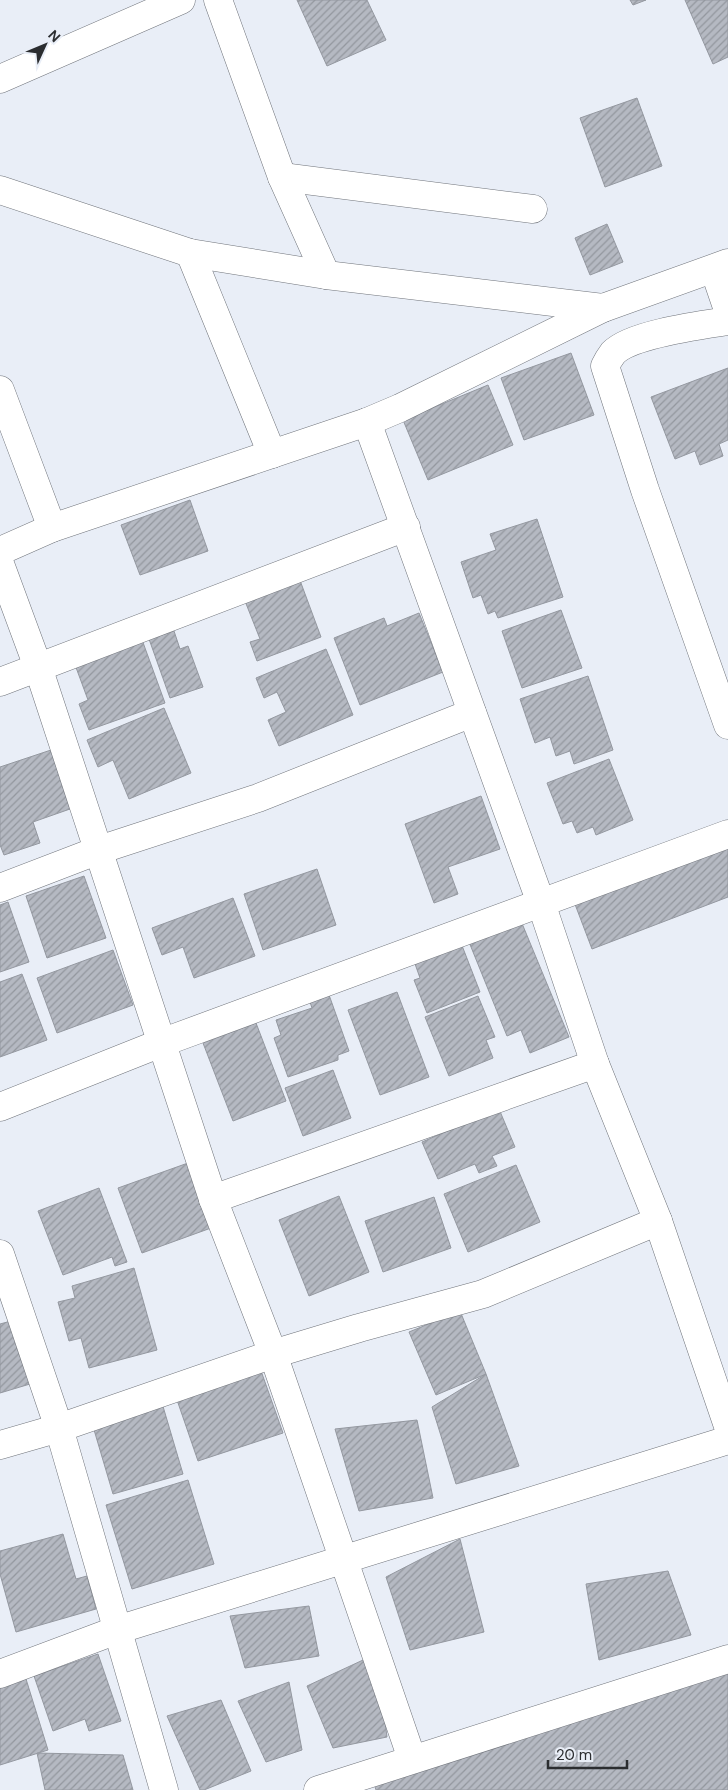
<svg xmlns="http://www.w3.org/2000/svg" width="728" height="1790" font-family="'DM Sans',sans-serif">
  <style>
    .building { fill: url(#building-hatch); stroke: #9498a0 }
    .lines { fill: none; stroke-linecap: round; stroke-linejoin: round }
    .minor-casing { stroke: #70747b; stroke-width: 29 }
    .minor { stroke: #fff; stroke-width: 28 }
  </style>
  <defs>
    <pattern id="building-hatch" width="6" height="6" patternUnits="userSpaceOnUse" patternTransform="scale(1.25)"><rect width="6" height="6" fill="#b5b9c2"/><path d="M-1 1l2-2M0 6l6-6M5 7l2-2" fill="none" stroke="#93979e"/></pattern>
  </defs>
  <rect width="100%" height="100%" fill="#e9eef7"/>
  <g class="building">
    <path d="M 297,0 L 367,0 L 386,40 L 327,66 Z"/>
    <path d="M 630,0 L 646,0 L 633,5 Z"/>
    <path d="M 685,0 L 728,0 L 728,57 L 713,64 Z"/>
    <path d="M 637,98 L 662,166 L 605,187 L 580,118 Z"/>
    <path d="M 607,224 L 623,262 L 590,275 L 575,238 Z"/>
    <path d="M 571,353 L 594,415 L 524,440 L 501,378 Z"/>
    <path d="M 728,368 L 728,440 L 719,444 L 723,456 L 700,465 L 695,451 L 675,459 L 651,397 Z"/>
    <path d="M 488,385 L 513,445 L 428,480 L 403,420 Z"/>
    <path d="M 190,500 L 208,551 L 140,575 L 121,525 Z"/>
    <path d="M 537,519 L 563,597 L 498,618 L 495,611 L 488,614 L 481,595 L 473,598 L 461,562 L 496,550 L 490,534 Z"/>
    <path d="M 298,575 L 321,637 L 257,661 L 250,642 L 260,639 L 243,596 Z"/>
    <path d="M 561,610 L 582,668 L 522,688 L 502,631 Z"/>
    <path d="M 419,613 L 443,672 L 360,705 L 334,638 L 384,618 L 387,626 Z"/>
    <path d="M 174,631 L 180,649 L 188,646 L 203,687 L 170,698 L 149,639 Z"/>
    <path d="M 141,637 L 165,703 L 89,730 L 79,704 L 88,700 L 74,662 Z"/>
    <path d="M 326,649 L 353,715 L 279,746 L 268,720 L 286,712 L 277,692 L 264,698 L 256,678 Z"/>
    <path d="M 588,676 L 613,750 L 574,764 L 570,751 L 556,756 L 550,737 L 535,743 L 520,699 Z"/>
    <path d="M 164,708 L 191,773 L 129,799 L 113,760 L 98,767 L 87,740 Z"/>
    <path d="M 51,750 L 70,809 L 33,822 L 40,843 L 4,855 L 0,845 L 0,767 Z"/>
    <path d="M 609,759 L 633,820 L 596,835 L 593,827 L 577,833 L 572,821 L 563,824 L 547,783 Z"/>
    <path d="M 481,796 L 500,849 L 448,867 L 458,894 L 434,903 L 405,824 Z"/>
    <path d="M 728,840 L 728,897 L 592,949 L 573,899 Z"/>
    <path d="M 317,869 L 336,925 L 263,950 L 244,894 Z"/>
    <path d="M 84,876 L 106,938 L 47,958 L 26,896 Z"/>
    <path d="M 233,898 L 255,956 L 194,978 L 183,947 L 162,955 L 152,928 Z"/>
    <path d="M 8,902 L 29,962 L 0,972 L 0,905 Z"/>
    <path d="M 521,921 L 569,1037 L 530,1053 L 521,1030 L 507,1036 L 469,942 Z"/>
    <path d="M 461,943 L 480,992 L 427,1013 L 414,980 L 420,978 L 414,961 Z"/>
    <path d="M 113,950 L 133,1005 L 57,1033 L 37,978 Z"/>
    <path d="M 22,974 L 47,1040 L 0,1057 L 0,982 Z"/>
    <path d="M 328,992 L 349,1051 L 338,1055 L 338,1060 L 288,1077 L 274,1038 L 281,1035 L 276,1020 L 312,1008 L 309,999 Z"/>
    <path d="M 397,992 L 429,1077 L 380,1095 L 348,1010 Z"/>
    <path d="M 478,996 L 495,1037 L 486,1040 L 493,1058 L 449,1076 L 425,1017 Z"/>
    <path d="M 256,1023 L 286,1101 L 233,1121 L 203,1043 Z"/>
    <path d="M 333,1070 L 351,1118 L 303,1136 L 285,1088 Z"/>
    <path d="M 499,1109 L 515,1147 L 492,1156 L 497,1166 L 479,1173 L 475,1164 L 438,1179 L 422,1142 Z"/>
    <path d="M 188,1163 L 211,1228 L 142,1253 L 118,1188 Z"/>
    <path d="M 516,1165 L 540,1222 L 468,1252 L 444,1194 Z"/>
    <path d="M 99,1188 L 127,1262 L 115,1266 L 112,1257 L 63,1275 L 38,1211 Z"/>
    <path d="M 339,1196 L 369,1272 L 309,1296 L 279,1220 Z"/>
    <path d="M 434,1197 L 451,1248 L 383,1272 L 365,1221 Z"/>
    <path d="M 134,1268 L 157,1350 L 89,1368 L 81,1338 L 69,1341 L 58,1302 L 75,1298 L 72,1286 Z"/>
    <path d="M 460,1311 L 486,1374 L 436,1395 L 409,1332 Z"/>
    <path d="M 11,1321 L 30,1384 L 0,1393 L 0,1324 Z"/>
    <path d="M 260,1368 L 283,1433 L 198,1461 L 176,1397 Z"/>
    <path d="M 486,1374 L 519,1466 L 456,1484 L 432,1407 Z"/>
    <path d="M 162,1403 L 183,1474 L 113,1494 L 92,1423 Z"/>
    <path d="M 417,1420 L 433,1498 L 359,1511 L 335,1429 Z"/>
    <path d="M 188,1480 L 214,1564 L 132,1589 L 106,1505 Z"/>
    <path d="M 63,1534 L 76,1579 L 87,1576 L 96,1609 L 16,1632 L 0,1574 L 0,1551 Z"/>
    <path d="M 460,1539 L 484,1632 L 410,1650 L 386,1577 Z"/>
    <path d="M 668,1571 L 691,1635 L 599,1660 L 586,1584 Z"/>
    <path d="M 309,1606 L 319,1656 L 245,1668 L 230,1616 Z"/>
    <path d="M 98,1654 L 121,1721 L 89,1731 L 85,1719 L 53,1731 L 34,1676 Z"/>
    <path d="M 376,1654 L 387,1737 L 333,1748 L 307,1686 Z"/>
    <path d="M 728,1671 L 728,1790 L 376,1790 L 373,1780 Z"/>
    <path d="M 26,1679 L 48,1750 L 0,1765 L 0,1687 Z"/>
    <path d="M 289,1682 L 302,1750 L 266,1762 L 238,1701 Z"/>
    <path d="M 221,1700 L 251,1771 L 204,1790 L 200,1790 L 167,1716 Z"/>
    <path d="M 37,1753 L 123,1755 L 133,1790 L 45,1790 Z"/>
  </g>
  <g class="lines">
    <g class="minor-casing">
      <g id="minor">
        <path d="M 218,0 L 282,177 L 326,275"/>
        <path d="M 0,79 L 181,0"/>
        <path d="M 282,177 L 533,209"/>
        <path d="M 0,190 L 190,253 L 326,275 L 603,308"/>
        <path d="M 190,253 L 272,454"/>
        <path d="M 714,269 L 728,310"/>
        <path d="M 728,321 C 702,325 631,334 613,353 C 610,357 607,362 605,366 L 645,490 L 728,725"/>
        <path d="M 0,390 L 52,528"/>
        <path d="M 367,422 L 541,903 L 595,1064 L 658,1221 L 728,1426"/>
        <path d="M 0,551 L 52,528 L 367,422 L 400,408 L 603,308 L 728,263"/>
        <path d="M 0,564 L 38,667 L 213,1199 L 273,1354 L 412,1759"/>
        <path d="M 0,682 L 406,527"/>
        <path d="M 0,888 L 99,850 L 258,798 L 472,713"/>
        <path d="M 0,1107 L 161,1043 L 728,834"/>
        <path d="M 213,1199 L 595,1064"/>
        <path d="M 0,1254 L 59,1428 L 164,1790"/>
        <path d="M 0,1445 L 59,1428 L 273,1354 L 359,1328 L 483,1294 L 658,1221"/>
        <path d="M 0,1674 L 117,1630 L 728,1440"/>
        <path d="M 318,1790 L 728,1659"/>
      </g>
    </g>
    <use href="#minor" class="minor"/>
  </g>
  <g transform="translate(45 45) rotate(46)" stroke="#e9eef7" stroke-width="4" paint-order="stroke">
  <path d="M0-4L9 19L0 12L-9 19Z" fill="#2b2d30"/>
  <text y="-8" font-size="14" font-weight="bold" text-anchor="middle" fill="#2b2d30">N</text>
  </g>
  <path d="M548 1760v8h79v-8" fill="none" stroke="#2b2d30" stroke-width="2.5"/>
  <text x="556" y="1760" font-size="15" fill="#2b2d30" stroke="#e9eef7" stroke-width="4" paint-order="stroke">20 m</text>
</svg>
